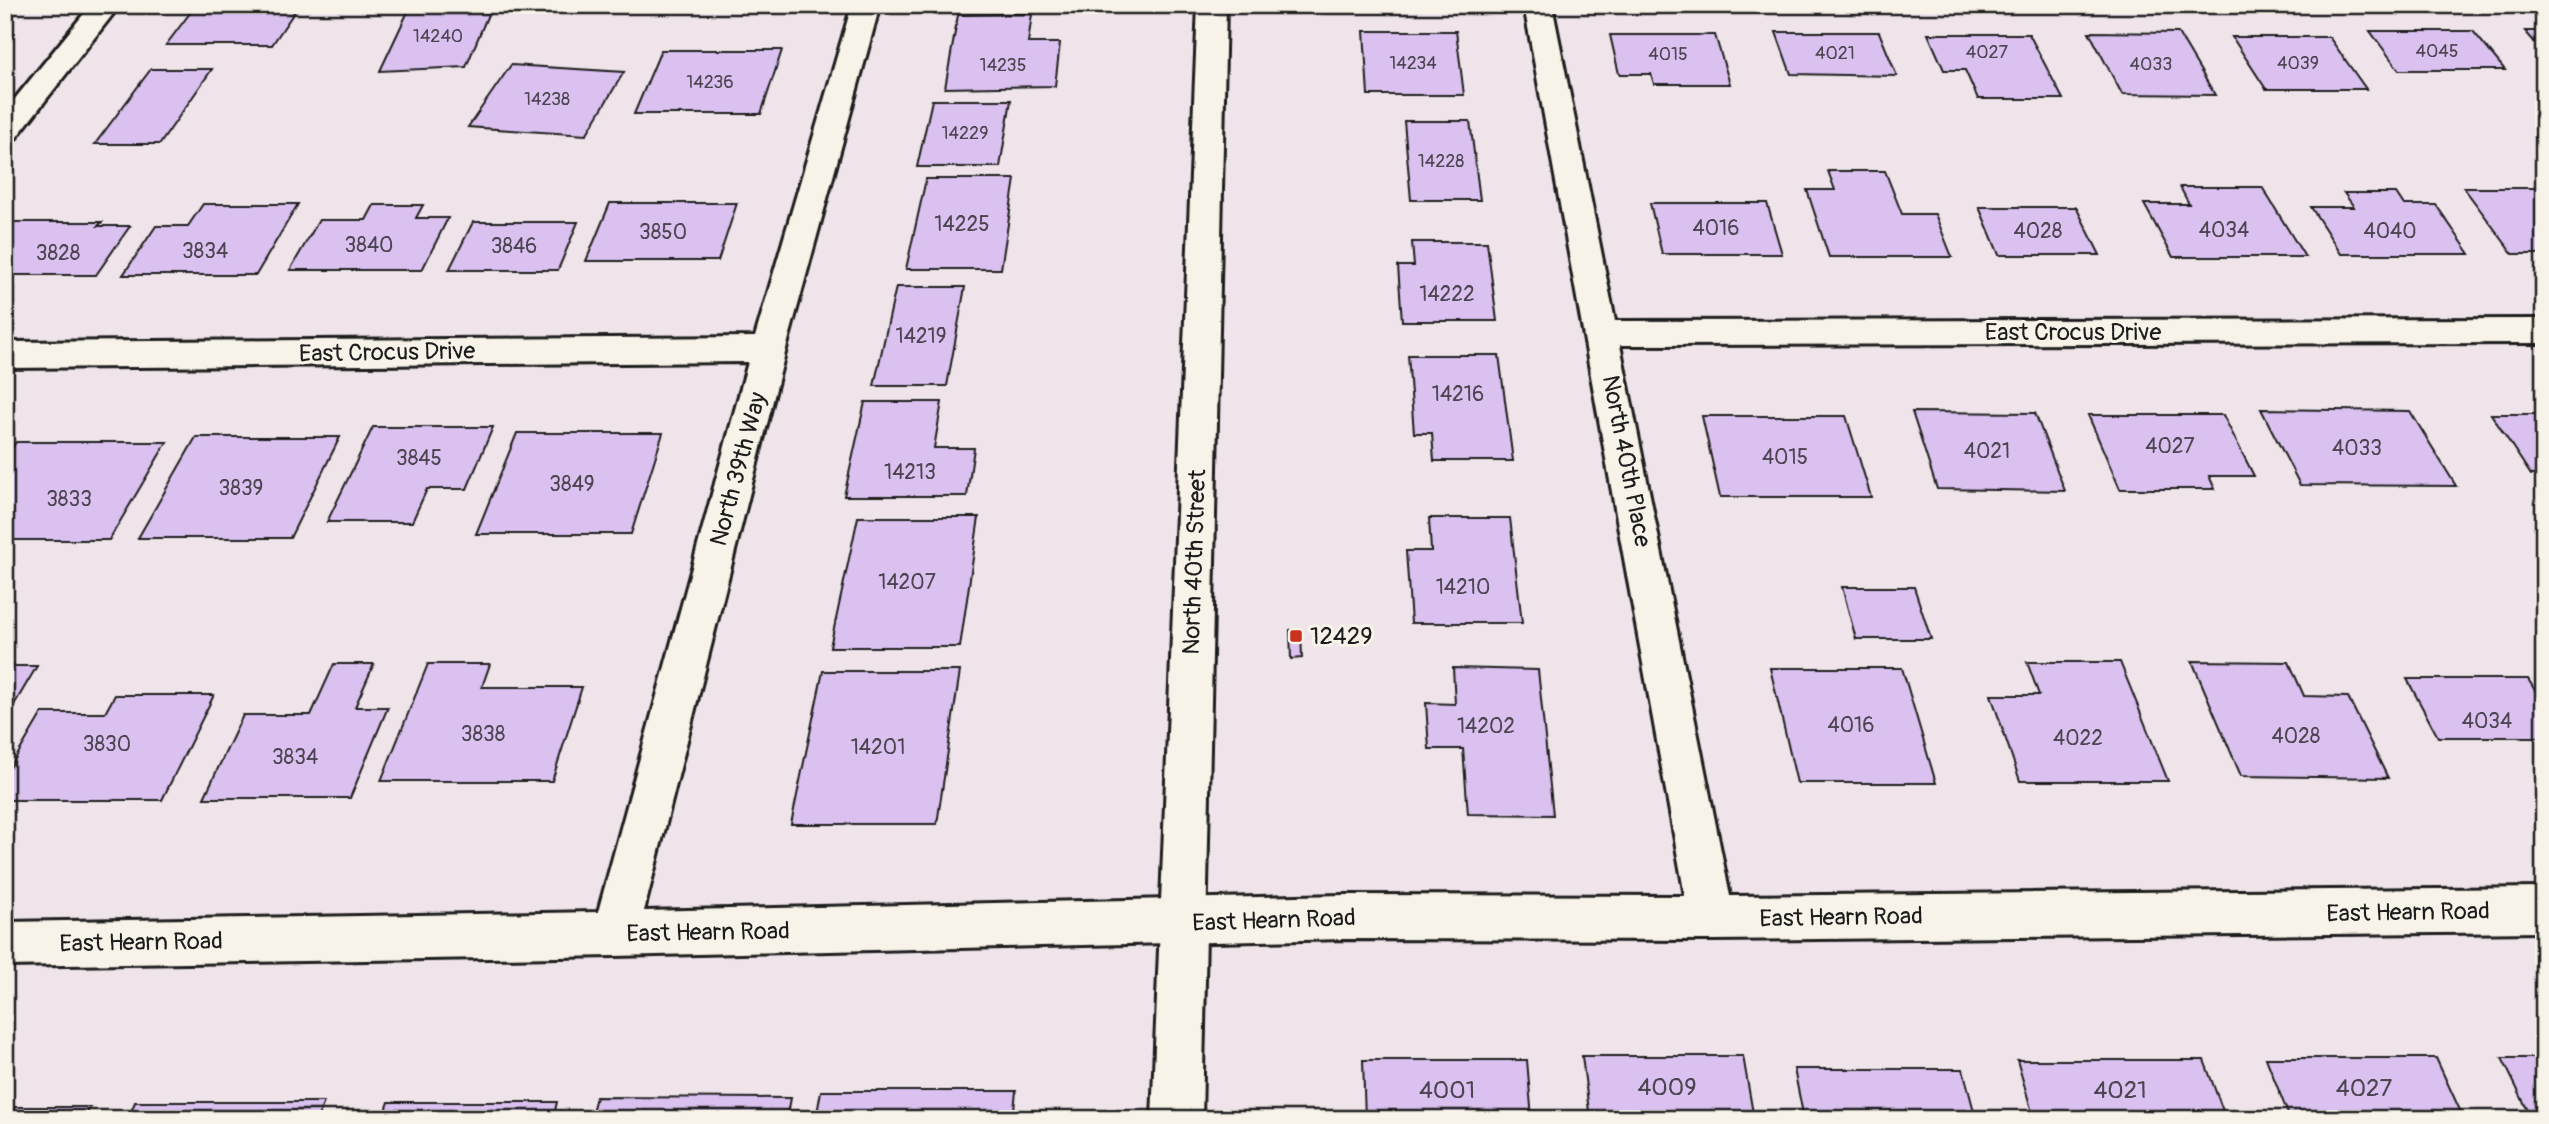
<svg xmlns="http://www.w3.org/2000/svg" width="2549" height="1124" font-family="Pangolin,sans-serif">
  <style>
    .building { fill: #dbc1f0; stroke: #1c1c1c; stroke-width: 2 }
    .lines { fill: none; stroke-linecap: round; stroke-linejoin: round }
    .minor-casing { stroke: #1c1c1c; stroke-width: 6 }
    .secondary-casing { stroke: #1c1c1c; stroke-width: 6 }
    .minor { fill: #f7f3e8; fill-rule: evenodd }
    .secondary { fill: #f7f3e8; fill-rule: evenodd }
    .poi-dot { fill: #c8321e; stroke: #f7f3e8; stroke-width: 2.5 }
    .labels { text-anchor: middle; stroke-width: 6; stroke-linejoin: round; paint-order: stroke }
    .far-number-label { font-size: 18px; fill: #4c4551 }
    .number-label { font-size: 21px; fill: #4c4551 }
    .street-label { font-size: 24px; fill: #1c1c1c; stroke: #f7f3e8 }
    .poi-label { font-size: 24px; fill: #1c1c1c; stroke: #f7f3e8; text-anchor: start }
    .near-number-label { font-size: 24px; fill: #4c4551 }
  </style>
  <rect width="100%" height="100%" fill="#efe4ea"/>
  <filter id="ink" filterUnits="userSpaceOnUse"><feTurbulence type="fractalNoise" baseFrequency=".0143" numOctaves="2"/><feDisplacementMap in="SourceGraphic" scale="14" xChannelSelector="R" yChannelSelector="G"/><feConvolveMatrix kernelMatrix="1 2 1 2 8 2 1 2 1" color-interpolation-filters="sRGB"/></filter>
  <g filter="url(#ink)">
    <g class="building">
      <path d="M 5,5 L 19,5 L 5,22 Z"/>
      <path d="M 196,5 L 299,5 L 272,45 L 166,45 Z"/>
      <path d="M 411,5 L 492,5 L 466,67 L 380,71 Z"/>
      <path d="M 1032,14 L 1028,43 L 1060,43 L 1055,86 L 945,88 L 958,15 Z"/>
      <path d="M 1364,31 L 1456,31 L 1464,95 L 1368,95 Z"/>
      <path d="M 2370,31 L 2473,31 L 2505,70 L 2399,70 Z"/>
      <path d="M 2525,31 L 2544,31 L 2544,53 Z"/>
      <path d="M 1776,32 L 1879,32 L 1897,76 L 1791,74 Z"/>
      <path d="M 2089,32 L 2178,33 L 2215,95 L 2122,94 Z"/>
      <path d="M 1928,34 L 2029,34 L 2063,99 L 1978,99 L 1965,70 L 1944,70 Z"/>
      <path d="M 1610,35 L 1715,35 L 1730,84 L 1654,84 L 1651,74 L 1619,74 Z"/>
      <path d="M 2232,37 L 2329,37 L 2366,89 L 2266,89 Z"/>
      <path d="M 661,50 L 782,50 L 761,114 L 634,114 Z"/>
      <path d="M 511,65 L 624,72 L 586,135 L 468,127 Z"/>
      <path d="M 151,69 L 212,69 L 160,144 L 95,144 Z"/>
      <path d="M 932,100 L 1011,100 L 1000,167 L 917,167 Z"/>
      <path d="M 1404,121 L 1470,121 L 1480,200 L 1411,200 Z"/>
      <path d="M 1828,171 L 1885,171 L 1902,214 L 1935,214 L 1952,257 L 1829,257 L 1807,190 L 1835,190 Z"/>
      <path d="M 926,179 L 1015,179 L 1001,269 L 906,269 Z"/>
      <path d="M 2180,187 L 2262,187 L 2305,257 L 2173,257 L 2144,204 L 2189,204 Z"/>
      <path d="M 2464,188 L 2544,188 L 2544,254 L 2513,254 Z"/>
      <path d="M 2344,193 L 2396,193 L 2404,205 L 2436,205 L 2470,254 L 2341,254 L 2311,207 L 2354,207 Z"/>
      <path d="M 610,203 L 737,203 L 718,261 L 586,261 Z"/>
      <path d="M 1650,203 L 1767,203 L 1782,254 L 1662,254 Z"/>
      <path d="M 203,204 L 298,204 L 256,275 L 123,275 L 156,226 L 188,226 Z"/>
      <path d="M 374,205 L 423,205 L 416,218 L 448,218 L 422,270 L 290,270 L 319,220 L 366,220 Z"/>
      <path d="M 1979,207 L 2076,207 L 2100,255 L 1999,255 Z"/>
      <path d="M 12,222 L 102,222 L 98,226 L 130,226 L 96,275 L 5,275 L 5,231 Z"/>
      <path d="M 473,222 L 578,222 L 558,270 L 449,270 Z"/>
      <path d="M 1412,242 L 1487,242 L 1497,321 L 1402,321 L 1398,266 L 1414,266 Z"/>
      <path d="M 896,287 L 965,287 L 947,386 L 874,386 Z"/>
      <path d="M 1408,355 L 1499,355 L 1513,461 L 1434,461 L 1432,433 L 1414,433 Z"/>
      <path d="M 865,402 L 942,402 L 934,448 L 974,448 L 967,496 L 844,496 Z"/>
      <path d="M 2261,409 L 2410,411 L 2456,486 L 2300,485 Z"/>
      <path d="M 1912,412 L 2035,413 L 2065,491 L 1937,489 Z"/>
      <path d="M 2491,414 L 2544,414 L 2544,475 L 2531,475 Z"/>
      <path d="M 2088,415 L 2223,415 L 2254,476 L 2209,476 L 2215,489 L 2120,489 Z"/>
      <path d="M 1702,416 L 1846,416 L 1871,497 L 1720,497 Z"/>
      <path d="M 373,427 L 493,427 L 467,489 L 427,489 L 412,522 L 327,522 Z"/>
      <path d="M 517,433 L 663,433 L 631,534 L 476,534 Z"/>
      <path d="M 196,437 L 340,437 L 290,538 L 138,538 Z"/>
      <path d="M 16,442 L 167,442 L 109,540 L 5,540 L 5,458 Z"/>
      <path d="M 858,517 L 979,517 L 960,647 L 830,647 Z"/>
      <path d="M 1429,518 L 1510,518 L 1522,623 L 1411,623 L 1406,551 L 1431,551 Z"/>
      <path d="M 1842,587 L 1914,587 L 1931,639 L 1856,639 Z"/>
      <path d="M 1290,630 L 1301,630 L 1302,658 L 1291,659 Z"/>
      <path d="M 2192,661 L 2289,662 L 2304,696 L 2348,697 L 2388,778 L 2241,776 Z"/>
      <path d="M 2027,662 L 2120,662 L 2168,781 L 2020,781 L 1991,695 L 2039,695 Z"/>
      <path d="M 334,664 L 374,664 L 355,707 L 388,707 L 350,798 L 204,798 L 243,715 L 311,715 Z"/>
      <path d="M 428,664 L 490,664 L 482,687 L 582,687 L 552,781 L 381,781 Z"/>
      <path d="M 5,666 L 37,666 L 5,720 Z"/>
      <path d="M 1453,668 L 1538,670 L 1553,815 L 1468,814 L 1463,749 L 1429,749 L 1426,703 L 1455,704 Z"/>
      <path d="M 1770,668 L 1902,668 L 1936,783 L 1797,783 Z"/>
      <path d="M 823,671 L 960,671 L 937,824 L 791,824 Z"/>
      <path d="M 2407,679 L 2528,679 L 2544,705 L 2544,737 L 2438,737 Z"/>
      <path d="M 115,695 L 214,695 L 162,800 L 5,800 L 5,776 L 42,713 L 105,713 Z"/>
      <path d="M 1582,1056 L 1743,1056 L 1754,1119 L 1590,1119 Z"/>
      <path d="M 2266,1058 L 2436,1058 L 2464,1119 L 2290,1119 Z"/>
      <path d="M 2502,1058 L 2544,1058 L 2544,1119 L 2532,1119 Z"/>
      <path d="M 1363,1060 L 1527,1060 L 1532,1119 L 1365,1119 Z"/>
      <path d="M 2017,1060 L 2204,1060 L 2226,1119 L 2034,1119 Z"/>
      <path d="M 1794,1069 L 1963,1069 L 1976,1119 L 1804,1119 Z"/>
      <path d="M 821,1091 L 1016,1091 L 1013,1119 L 816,1119 Z"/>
      <path d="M 596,1097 L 791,1098 L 787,1119 L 590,1119 Z"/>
      <path d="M 135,1102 L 324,1102 L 317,1119 L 128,1119 Z"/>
      <path d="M 389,1102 L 557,1102 L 553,1119 L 383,1119 Z"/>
      <path d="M 5,1107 L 90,1107 L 84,1119 L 5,1119 Z"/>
    </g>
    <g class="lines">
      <g class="minor-casing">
        <g id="minor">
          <path d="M 91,5 L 120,5 L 16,138 L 5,141 L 5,111 Z"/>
          <path d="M 852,5 L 880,5 L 786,349 L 644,911 L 1344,895 L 1685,896 L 1524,5 L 1552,5 L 1615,321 L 2544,319 L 2544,343 L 1620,345 L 1730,896 L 2544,888 L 2544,932 L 1712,940 L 1344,939 L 615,956 L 5,966 L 5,922 L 598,912 L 748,362 L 5,368 L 5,342 L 755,337 Z"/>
        </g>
      </g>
      <g class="secondary-casing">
        <path id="secondary" d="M 1198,5 L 1226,5 L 1202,1119 L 1152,1119 Z"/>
      </g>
      <use href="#minor" class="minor"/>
      <use href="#secondary" class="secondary"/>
    </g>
  </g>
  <rect class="poi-dot" x="1289" y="629" width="14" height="14" rx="3.5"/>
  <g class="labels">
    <g class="far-number-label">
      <text x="438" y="42">14240</text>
      <text x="2437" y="57">4045</text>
      <text x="1987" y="58">4027</text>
      <text x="1835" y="59">4021</text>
      <text x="1668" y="60">4015</text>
      <text x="1413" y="69">14234</text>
      <text x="2298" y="69">4039</text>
      <text x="2151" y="70">4033</text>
      <text x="1003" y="71">14235</text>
      <text x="710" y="88">14236</text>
      <text x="547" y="105">14238</text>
      <text x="965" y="139">14229</text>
      <text x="1441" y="167">14228</text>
    </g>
    <g class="number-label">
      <text x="962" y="231">14225</text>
      <text x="1716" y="235">4016</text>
      <text x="2224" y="237">4034</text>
      <text x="2038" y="238">4028</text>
      <text x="2390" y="238">4040</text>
      <text x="663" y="239">3850</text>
      <text x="369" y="252">3840</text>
      <text x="514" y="253">3846</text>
      <text x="205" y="258">3834</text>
      <text x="58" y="260">3828</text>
      <text x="1447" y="301">14222</text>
      <text x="921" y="343">14219</text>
      <text x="1458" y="401">14216</text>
      <text x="2170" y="453">4027</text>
      <text x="2357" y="455">4033</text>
      <text x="1987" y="458">4021</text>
      <text x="1785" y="464">4015</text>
      <text x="419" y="465">3845</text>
      <text x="910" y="479">14213</text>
      <text x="572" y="491">3849</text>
      <text x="241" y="495">3839</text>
      <text x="69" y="506">3833</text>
      <text x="907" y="589">14207</text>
      <text x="1463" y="594">14210</text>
      <text x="2487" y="728">4034</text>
      <text x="1851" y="732">4016</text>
      <text x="1486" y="733">14202</text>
      <text x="483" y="741">3838</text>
      <text x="2296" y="743">4028</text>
      <text x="2078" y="745">4022</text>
      <text x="107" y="751">3830</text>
      <text x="878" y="754">14201</text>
      <text x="295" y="764">3834</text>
    </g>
    <g class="street-label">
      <text x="2073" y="340">East Crocus Drive</text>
      <text transform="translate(387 352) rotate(-1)" y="8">East Crocus Drive</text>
      <text transform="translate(1627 461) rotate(79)" y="8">North 40th Place</text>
      <text transform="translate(738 469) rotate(-75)" y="8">North 39th Way</text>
      <text transform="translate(1194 562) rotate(-88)" y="8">North 40th Street</text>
      <text transform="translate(2408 912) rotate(-1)" y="8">East Hearn Road</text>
      <text transform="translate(1841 917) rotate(-1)" y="8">East Hearn Road</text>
      <text transform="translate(1274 920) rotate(-2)" y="8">East Hearn Road</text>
      <text transform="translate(708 932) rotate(-1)" y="8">East Hearn Road</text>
      <text transform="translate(141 942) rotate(-1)" y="8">East Hearn Road</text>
    </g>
    <g class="poi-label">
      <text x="1310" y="644">12429</text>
    </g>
    <g class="near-number-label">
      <text x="1667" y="1095">4009</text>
      <text x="2364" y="1096">4027</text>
      <text x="1447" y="1098">4001</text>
      <text x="2120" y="1098">4021</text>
    </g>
  </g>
  <rect width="2549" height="1124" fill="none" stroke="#f7f3e8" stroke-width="28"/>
  <rect x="14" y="14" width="2521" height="1096" fill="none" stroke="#1c1c1c" stroke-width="2.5" filter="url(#ink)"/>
</svg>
